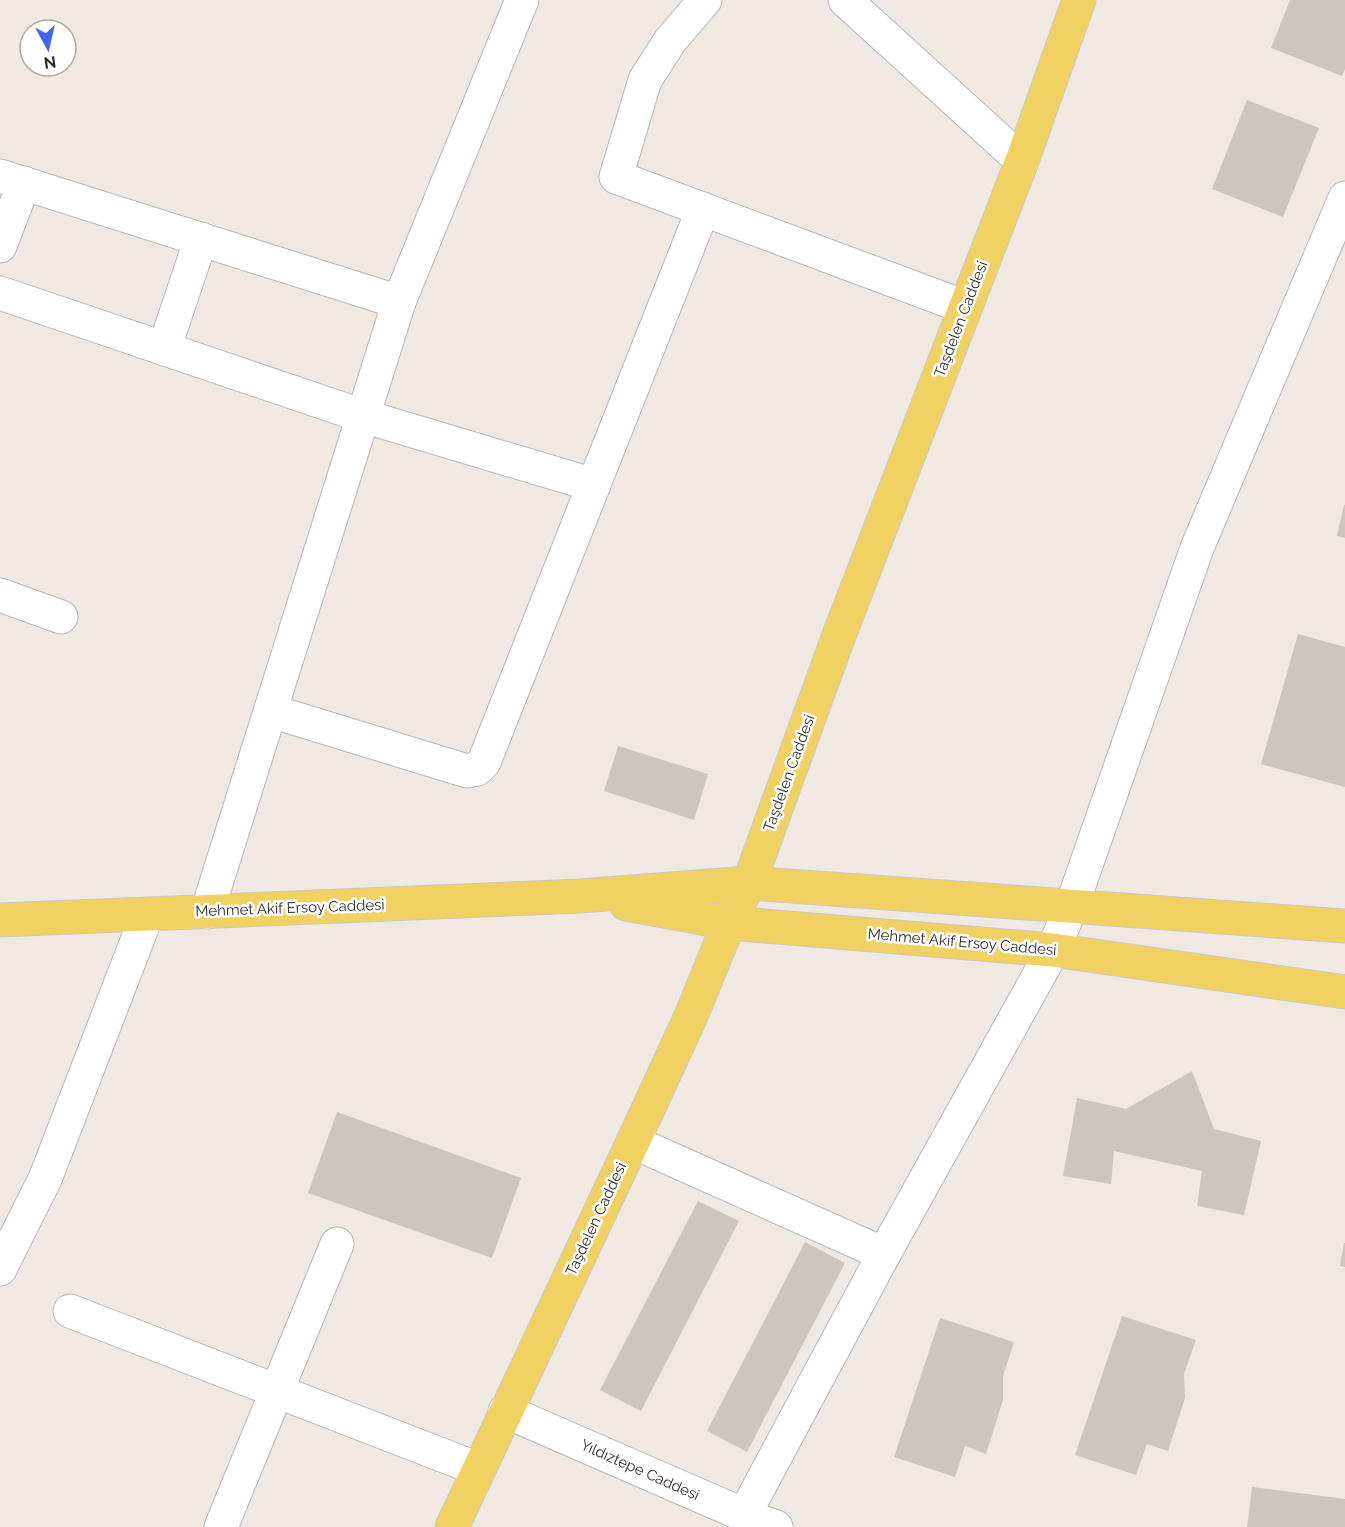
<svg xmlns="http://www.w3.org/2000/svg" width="1345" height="1527" font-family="Raleway,sans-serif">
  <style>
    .building { fill: #cbc7bf }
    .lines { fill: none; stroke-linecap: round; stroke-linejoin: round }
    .minor-casing { stroke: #b4b7c1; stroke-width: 35 }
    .major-casing { stroke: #c9c9c9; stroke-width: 35 }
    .minor { stroke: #fff; stroke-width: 33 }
    .major { stroke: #f2d163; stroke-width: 33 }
    .labels { text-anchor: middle; stroke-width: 5; stroke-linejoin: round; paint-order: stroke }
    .street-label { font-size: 15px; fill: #2e2e2e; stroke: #fff }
  </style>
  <rect width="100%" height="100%" fill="#efe9e1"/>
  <g class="building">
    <path d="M 1290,0 L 1345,0 L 1345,69 L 1342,76 L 1271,48 Z"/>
    <path d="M 1247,100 L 1319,128 L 1283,217 L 1212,189 Z"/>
    <path d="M 1344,505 L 1345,505 L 1345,538 L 1337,536 Z"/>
    <path d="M 1298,634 L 1345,647 L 1345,787 L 1261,764 Z"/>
    <path d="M 618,746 L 708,774 L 694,820 L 604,791 Z"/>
    <path d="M 1192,1071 L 1214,1129 L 1261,1141 L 1244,1215 L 1197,1206 L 1202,1171 L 1114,1151 L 1111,1184 L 1063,1176 L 1077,1098 L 1126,1109 Z"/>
    <path d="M 337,1112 L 521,1178 L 492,1258 L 308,1193 Z"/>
    <path d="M 698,1201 L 739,1221 L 641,1411 L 600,1390 Z"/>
    <path d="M 805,1242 L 845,1263 L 747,1452 L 707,1431 Z"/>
    <path d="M 1344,1243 L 1345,1243 L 1345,1267 L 1340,1266 Z"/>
    <path d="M 1122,1316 L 1196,1340 L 1184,1374 L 1185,1398 L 1168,1451 L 1147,1444 L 1136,1475 L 1075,1455 Z"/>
    <path d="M 940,1318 L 1014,1342 L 1003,1376 L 1003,1400 L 986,1454 L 965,1446 L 955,1477 L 894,1457 Z"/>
    <path d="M 1252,1487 L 1345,1499 L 1345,1527 L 1247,1527 Z"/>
  </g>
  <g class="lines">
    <g class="minor-casing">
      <g id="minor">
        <path d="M 705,0 L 670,41 L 645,80 L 616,177 L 965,307"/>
        <path d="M 845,0 L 1022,161"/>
        <path d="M 0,176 L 399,302"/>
        <path d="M 0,246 L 24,183"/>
        <path d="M 0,293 L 363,416 L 594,485"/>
        <path d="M 164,349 L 201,239"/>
        <path d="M 0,595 L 61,617"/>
        <path d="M 271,711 L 467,771 L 477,769 L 484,762 L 703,209"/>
        <path d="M 207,912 L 399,302 L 522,0"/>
        <path d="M 633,1142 L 884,1254"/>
        <path d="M 0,1269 L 45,1179 L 147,915"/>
        <path d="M 70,1311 L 478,1469"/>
        <path d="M 505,1411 L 744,1515 L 776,1527"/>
        <path d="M 744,1515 L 884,1254 L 1053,950 L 1072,905 L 1197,548 L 1345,198"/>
        <path d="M 221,1527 L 337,1244"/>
      </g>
    </g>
    <g class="major-casing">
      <g id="major">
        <path d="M 626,904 L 729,923 L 1053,950 L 1345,992"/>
        <path d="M 0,920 L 580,896 L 749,883 L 1345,926"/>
        <path d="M 452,1527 L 633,1142 L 691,1016 L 729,923 L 749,883 L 838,638 L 1022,161 L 1079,0"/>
      </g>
    </g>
    <use href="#minor" class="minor"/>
    <use href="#major" class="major"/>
  </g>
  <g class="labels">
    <g class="street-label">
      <text transform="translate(961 319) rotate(-69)" y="5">Taşdelen Caddesi</text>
      <text transform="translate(789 773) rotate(-70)" y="5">Taşdelen Caddesi</text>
      <text transform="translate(290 908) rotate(-2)" y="5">Mehmet Akif Ersoy Caddesi</text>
      <text transform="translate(962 942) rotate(5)" y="5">Mehmet Akif Ersoy Caddesi</text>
      <text transform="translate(596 1219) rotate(-65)" y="5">Taşdelen Caddesi</text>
      <text transform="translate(640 1470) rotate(24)" y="5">Yıldıztepe Caddesi</text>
    </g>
  </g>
  <g transform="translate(48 48) rotate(172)"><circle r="28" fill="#ffffff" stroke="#ababab" stroke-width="1.5"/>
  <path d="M0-4.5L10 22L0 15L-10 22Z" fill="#4264fb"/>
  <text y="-9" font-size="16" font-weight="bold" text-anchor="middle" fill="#2e2e2e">N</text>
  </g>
</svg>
